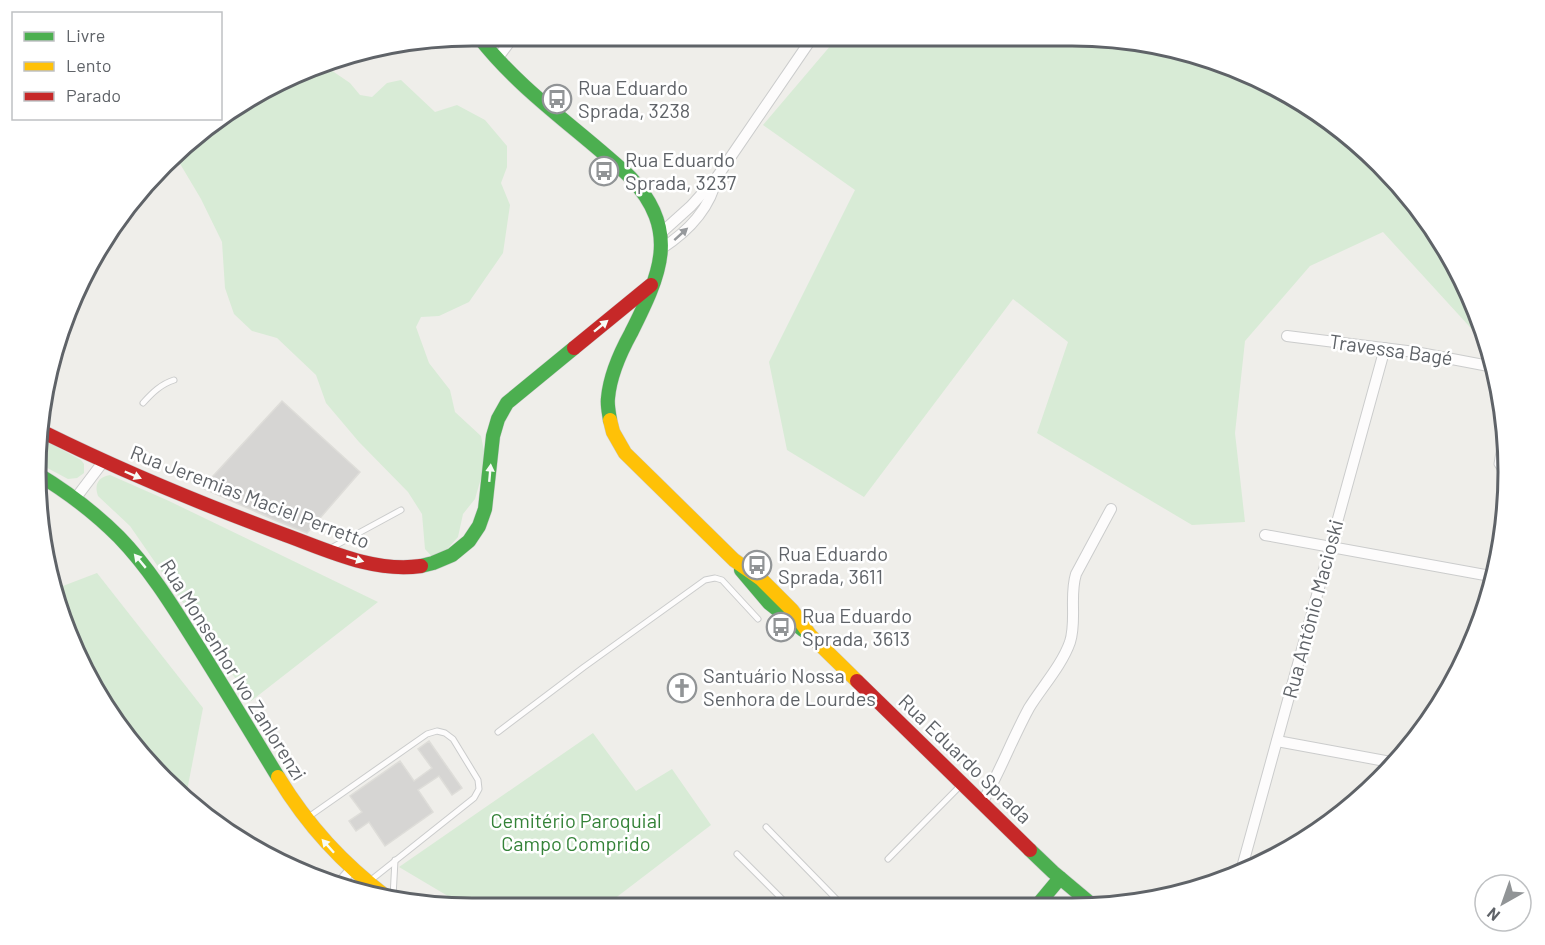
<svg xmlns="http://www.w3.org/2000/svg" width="1545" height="945" font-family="Barlow,sans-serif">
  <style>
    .green { fill: #d8ebd6 }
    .building { fill: #d6d5d3; stroke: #deddd9; stroke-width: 1.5 }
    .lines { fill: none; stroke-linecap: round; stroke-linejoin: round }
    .lane-casing { stroke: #cbcccc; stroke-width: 7 }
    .street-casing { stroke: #cbcccc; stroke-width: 12 }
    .fast-casing { stroke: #cacacb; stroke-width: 15 }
    .slow-casing { stroke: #cacacb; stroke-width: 15 }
    .jam-casing { stroke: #cacacb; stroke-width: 15 }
    .lane { stroke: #fdfcfc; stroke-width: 5 }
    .street { stroke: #fdfcfc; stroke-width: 10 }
    .fast { stroke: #4caf50; stroke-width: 14 }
    .slow { stroke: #ffc107; stroke-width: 14 }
    .jam { stroke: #c62828; stroke-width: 14 }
    .oneway { fill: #96999c }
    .oneway2 { fill: #f6fbf6 }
    .labels { text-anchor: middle; stroke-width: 5; stroke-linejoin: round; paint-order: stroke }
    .poi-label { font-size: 20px; fill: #5f6368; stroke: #fff; text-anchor: start }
    .street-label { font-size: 20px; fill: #5f6368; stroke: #fff }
    .park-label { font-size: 20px; fill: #348238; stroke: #fff }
    .rim { fill: none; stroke: #5f6368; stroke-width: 3 }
  </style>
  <rect width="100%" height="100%" fill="#efeeea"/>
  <g class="green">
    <path d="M 837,38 L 1129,40 L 1239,69 L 1338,126 L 1400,184 L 1450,254 L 1486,332 L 1490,349 L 1383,232 L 1310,266 L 1245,341 L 1235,433 L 1245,522 L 1192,525 L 1037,433 L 1068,342 L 1013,299 L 864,497 L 787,450 L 769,362 L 855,190 L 763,125 Z"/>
    <path d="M 311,70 L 331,70 L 350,83 L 360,95 L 372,97 L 387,83 L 401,80 L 435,112 L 457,105 L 485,120 L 507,146 L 507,167 L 501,183 L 510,205 L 503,253 L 469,302 L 439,316 L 421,317 L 416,327 L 429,363 L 450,390 L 455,412 L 481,436 L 486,461 L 475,499 L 463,514 L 458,537 L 440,557 L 434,559 L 425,549 L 422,514 L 408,492 L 359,442 L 326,403 L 316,375 L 277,338 L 252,331 L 234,314 L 225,288 L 222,242 L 201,199 L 176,157 L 207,126 Z"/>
    <path d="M 42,439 L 81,460 L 84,464 L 84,473 L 77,478 L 68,479 L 38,463 Z"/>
    <path d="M 110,475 L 169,501 L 378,602 L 251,701 L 130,526 L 98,496 C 94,485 98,477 110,475 Z"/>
    <path d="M 97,573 L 203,708 L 186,796 L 110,715 L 59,612 L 55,589 Z"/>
    <path d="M 593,733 L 636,791 L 672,769 L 711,825 L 605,906 L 463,905 L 399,867 Z"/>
  </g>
  <g class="building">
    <path d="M 282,401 L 360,472 L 307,533 L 277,521 L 202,488 Z"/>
    <path d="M 429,741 L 462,788 L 452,795 L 439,776 L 418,790 L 433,812 L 385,846 L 369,822 L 356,831 L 349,821 L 362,812 L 350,796 L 400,761 L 414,781 L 432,768 L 418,749 Z"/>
  </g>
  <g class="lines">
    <g class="lane-casing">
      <g id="lane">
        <path d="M 143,403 C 152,393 161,384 174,380"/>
        <path d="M 1502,434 L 1497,464 L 1499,467 L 1507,469"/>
        <path d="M 331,548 L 401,510"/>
        <path d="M 498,732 L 584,667 L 705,580 L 715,578 L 722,580 L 758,619"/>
        <path d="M 307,818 L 427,734 L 437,731 L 445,733 L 453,739 L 478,780 L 479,789 L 474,798 L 371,880"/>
        <path d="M 766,827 L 844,907"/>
        <path d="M 737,854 L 790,907"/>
        <path d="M 888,859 L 961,785"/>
        <path d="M 393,897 L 395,860"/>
      </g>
    </g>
    <g class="street-casing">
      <g id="street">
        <path d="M 497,59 L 514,36"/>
        <path d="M 661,233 L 691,206 L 717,177 L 812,38"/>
        <path d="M 661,249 C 689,231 710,209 717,177"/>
        <path d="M 1287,336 L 1415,352 L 1494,367"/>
        <path d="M 75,499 L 103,462"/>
        <path d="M 1265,535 L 1496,577"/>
        <path d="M 1277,741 L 1396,763"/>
        <path d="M 982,803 C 1000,772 1012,739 1029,708 C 1042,687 1062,665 1070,642 C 1077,620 1069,596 1076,574 L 1111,509"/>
        <path d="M 1241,871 L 1385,348"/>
        <path d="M 338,885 L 352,869"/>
      </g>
    </g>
    <g class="fast-casing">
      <g id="fast">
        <path d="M 478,36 C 521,92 580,130 630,177 C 681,231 660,275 631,333 C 620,353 610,375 608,398 C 607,405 609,413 610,420"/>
        <path d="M 36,473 C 66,491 94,512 119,537 C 151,570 175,610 199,648 C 226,691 252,734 278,777"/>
        <path d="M 421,566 L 433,563 L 452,555 L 469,541 L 479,526 L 485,509 L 493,436 L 498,419 L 507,403 L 574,348"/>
        <path d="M 741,570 L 769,603 L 803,630"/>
        <path d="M 1030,850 L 1053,872 L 1096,908"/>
        <path d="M 1035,908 L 1060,878"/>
      </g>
    </g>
    <g class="slow-casing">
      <g id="slow">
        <path d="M 610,420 L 613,432 L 625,453 L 734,560 L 761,579 L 792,610 L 810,635 L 857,681"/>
        <path d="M 278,777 C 308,826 342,863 388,898"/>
      </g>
    </g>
    <g class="jam-casing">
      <g id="jam">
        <path d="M 574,348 L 651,285"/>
        <path d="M 43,432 C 120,470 199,503 280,533 C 325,549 372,573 421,566"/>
        <path d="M 857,681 L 1030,850"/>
      </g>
    </g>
    <use href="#lane" class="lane"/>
    <use href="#street" class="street"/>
    <use href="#fast" class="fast"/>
    <use href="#slow" class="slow"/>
    <use href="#jam" class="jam"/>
  </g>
  <defs><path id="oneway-solid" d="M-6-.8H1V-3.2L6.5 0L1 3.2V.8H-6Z" transform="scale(1.5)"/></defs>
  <use class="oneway" href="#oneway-solid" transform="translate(681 234) rotate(-42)"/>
  <g class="oneway2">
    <use href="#oneway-solid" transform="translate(601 326) rotate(-39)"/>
    <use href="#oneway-solid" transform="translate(490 473) rotate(-85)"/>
    <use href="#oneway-solid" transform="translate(133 475) rotate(23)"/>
    <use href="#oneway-solid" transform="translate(355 559) rotate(17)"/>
    <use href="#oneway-solid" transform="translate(140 561) rotate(-130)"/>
    <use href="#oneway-solid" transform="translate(328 846) rotate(-132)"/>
  </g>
  <defs>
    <g id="bus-ring" transform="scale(1.5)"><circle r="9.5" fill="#fff" stroke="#919496" stroke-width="1.5"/><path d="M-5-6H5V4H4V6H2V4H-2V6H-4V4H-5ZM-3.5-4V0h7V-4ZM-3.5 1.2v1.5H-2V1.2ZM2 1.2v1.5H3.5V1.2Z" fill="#919496"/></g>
    <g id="church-ring" transform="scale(1.5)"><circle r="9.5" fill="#fff" stroke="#919496" stroke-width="1.5"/><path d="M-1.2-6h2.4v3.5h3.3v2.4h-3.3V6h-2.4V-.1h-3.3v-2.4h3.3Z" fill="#919496"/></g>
  </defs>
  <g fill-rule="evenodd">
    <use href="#bus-ring" x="557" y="99"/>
    <use href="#bus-ring" x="604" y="171"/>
    <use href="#bus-ring" x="757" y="565"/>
    <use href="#bus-ring" x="781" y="627"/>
    <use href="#church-ring" x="682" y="688"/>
  </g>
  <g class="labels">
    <g class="poi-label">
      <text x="578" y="95">Rua Eduardo<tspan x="578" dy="23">Sprada, 3238</tspan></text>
      <text x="625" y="167">Rua Eduardo<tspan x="625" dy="23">Sprada, 3237</tspan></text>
      <text x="778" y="561">Rua Eduardo<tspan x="778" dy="23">Sprada, 3611</tspan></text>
      <text x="802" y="623">Rua Eduardo<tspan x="802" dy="23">Sprada, 3613</tspan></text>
      <text x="703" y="683">Santuário Nossa<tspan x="703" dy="23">Senhora de Lourdes</tspan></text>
    </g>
    <g class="street-label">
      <text transform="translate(1391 350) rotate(8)" y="7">Travessa Bagé</text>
      <text transform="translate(250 497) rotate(21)" y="7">Rua Jeremias Maciel Perretto</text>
      <text transform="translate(1313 609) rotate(-75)" y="7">Rua Antônio Macioski</text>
      <text transform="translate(233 670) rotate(58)" y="7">Rua Monsenhor Ivo Zanlorenzi</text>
      <text transform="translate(965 759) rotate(44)" y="7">Rua Eduardo Sprada</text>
    </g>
    <g class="park-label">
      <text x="576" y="828">Cemitério Paroquial<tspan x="576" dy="23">Campo Comprido</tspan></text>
    </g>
  </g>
  <path d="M0 0H1545V945H0ZM472 46H1072A426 426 0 0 1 1498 472V472A426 426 0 0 1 1072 898H472A426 426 0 0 1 46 472V472A426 426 0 0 1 472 46Z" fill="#fff" fill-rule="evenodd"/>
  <path class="rim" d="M472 46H1072A426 426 0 0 1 1498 472V472A426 426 0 0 1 1072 898H472A426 426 0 0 1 46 472V472A426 426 0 0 1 472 46Z"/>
  <rect x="12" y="12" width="210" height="108" fill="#ffffff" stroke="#bfc1c3" stroke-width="1.5"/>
  <rect x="24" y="32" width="30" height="9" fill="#4caf50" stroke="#bfc1c3" stroke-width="1.5"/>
  <text x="66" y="42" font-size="18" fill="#5f6368">Livre</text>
  <rect x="24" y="62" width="30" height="9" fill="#ffc107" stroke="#bfc1c3" stroke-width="1.5"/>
  <text x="66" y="72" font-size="18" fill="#5f6368">Lento</text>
  <rect x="24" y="92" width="30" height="9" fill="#c62828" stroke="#bfc1c3" stroke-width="1.5"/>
  <text x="66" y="102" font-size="18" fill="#5f6368">Parado</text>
  <g transform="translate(1503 903) rotate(220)"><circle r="28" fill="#ffffff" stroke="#bfc1c3" stroke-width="1.5"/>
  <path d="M0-4.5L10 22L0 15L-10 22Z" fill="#919496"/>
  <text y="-9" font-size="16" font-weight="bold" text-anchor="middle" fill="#5f6368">N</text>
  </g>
</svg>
